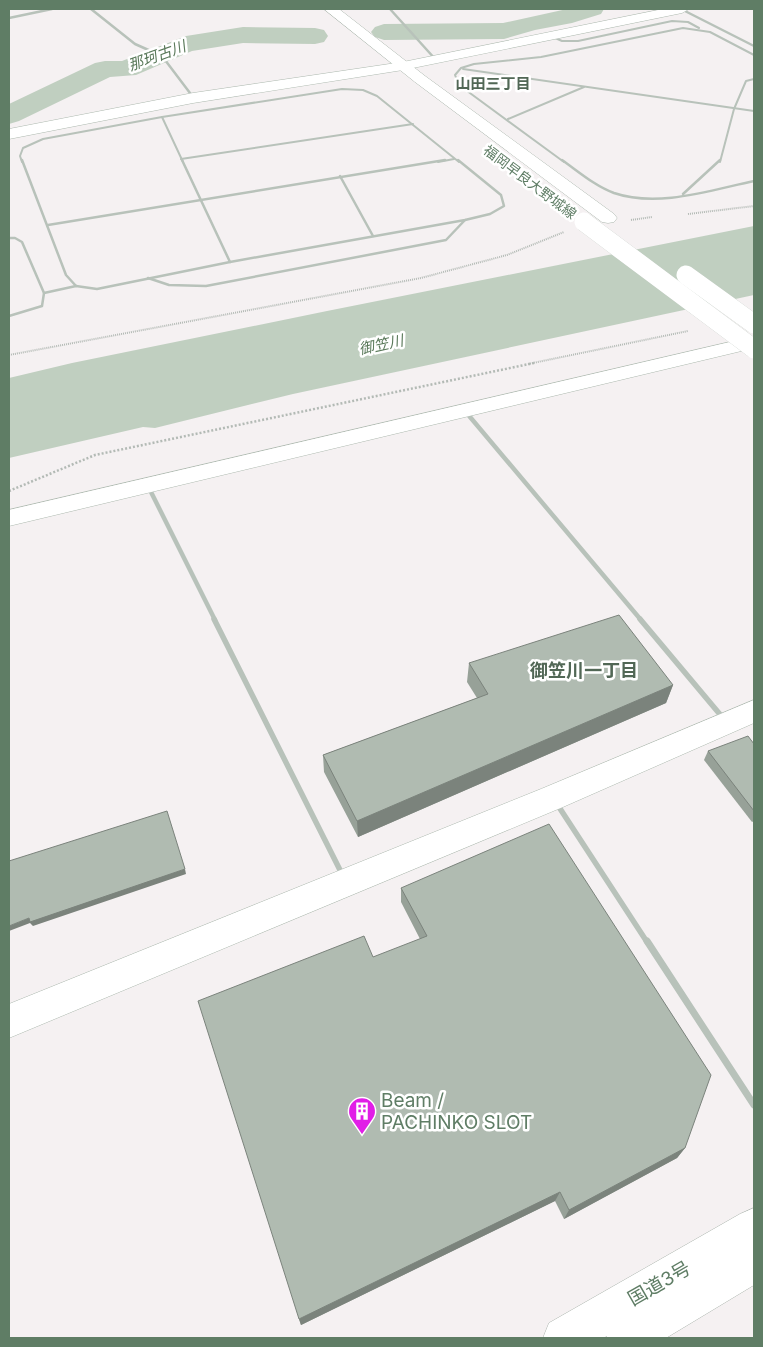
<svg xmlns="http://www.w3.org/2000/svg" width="763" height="1347" font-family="Inter,'Noto Sans JP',sans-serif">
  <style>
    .water { fill: #c0cfc0 }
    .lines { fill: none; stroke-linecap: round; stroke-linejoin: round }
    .river { fill: #c0cfc0; fill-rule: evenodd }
    .secondary-casing { stroke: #adb9af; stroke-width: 1 }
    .primary-casing { stroke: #acb7ae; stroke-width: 1 }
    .highway-casing { stroke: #acb5ae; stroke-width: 1 }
    .path-far1 { stroke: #b3bab5; stroke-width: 2; stroke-dasharray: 1 1; stroke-linecap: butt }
    .path { stroke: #b3bab5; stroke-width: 2.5; stroke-dasharray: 2 2; stroke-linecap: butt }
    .lane-far1 { stroke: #b8c2ba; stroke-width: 2 }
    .lane { stroke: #b8c2ba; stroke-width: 2.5 }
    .street-far3 { stroke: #b8c2ba; stroke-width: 2.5 }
    .street-far2 { stroke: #b8c2ba; stroke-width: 4.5 }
    .street-far1 { stroke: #b8c2ba; stroke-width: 5.5 }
    .street { stroke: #b8c2ba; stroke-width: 7 }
    .secondary { fill: #fff; fill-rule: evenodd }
    .primary { fill: #fff; fill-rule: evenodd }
    .highway { fill: #fff; fill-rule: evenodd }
    .primary-bridge-casing { stroke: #acb7ae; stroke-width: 19; stroke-linecap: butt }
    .primary-bridge { stroke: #fff; stroke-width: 19 }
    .wall { fill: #97a198 }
    .shaded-wall { fill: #7b837c }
    .building { fill: #b0bbb1; stroke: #7b837c }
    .labels { text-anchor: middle; stroke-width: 5; stroke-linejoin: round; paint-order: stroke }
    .far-street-label { font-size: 14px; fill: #5f7d65; stroke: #fff }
    .far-water-label { font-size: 15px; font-style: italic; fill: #5a795a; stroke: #fff }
    .far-neighbourhood-label { font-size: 15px; font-weight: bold; fill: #516755; stroke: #fff }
    .neighbourhood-label { font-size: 18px; font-weight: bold; fill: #516755; stroke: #fff }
    .near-poi-label { font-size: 19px; fill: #5f7d65; stroke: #fff; text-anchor: start }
    .near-street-label { font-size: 19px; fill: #5f7d65; stroke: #fff }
  </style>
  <rect width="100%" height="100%" fill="#f5f1f2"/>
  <path class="water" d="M 754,226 L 754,295 L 293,394 L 155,428 L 143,427 L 9,458 L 9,378 L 72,363 L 327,311 Z"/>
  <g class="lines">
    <g class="river">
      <path d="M 567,9 L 604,9 L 601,14 L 572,23 L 535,30 L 504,39 L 384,40 L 375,37 L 371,32 L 375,27 L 384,24 L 503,23 Z"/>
      <path d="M 243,27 L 315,28 L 324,30 L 328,36 L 324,42 L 315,44 L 243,43 L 192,51 L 136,75 L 110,77 L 19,121 L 9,124 L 9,104 L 95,63 L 105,61 L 122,61 L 186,36 Z"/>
    </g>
    <g class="secondary-casing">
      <g id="secondary">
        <path d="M 663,9 L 689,9 L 682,13 L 403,70 L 193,103 L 9,139 L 9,129 L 193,93 L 403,62 Z"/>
        <path d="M 747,338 L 754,340 L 754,348 L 9,526 L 9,510 Z"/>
        <path d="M 754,700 L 754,723 L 563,807 L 9,1038 L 9,1004 L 541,789 Z"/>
      </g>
    </g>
    <g class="primary-casing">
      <path id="primary" d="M 324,9 L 339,9 L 425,76 L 614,214 L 617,218 L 614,222 L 608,223 L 602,222 L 415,82 Z"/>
    </g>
    <g class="highway-casing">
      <path id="highway" d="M 754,1208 L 754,1285 L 666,1338 L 606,1338 L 607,1336 L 603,1338 L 543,1338 L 549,1323 L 740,1214 Z"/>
    </g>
    <g class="path-far1">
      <path d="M 688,214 L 754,206"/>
      <path d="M 631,220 L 652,217"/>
      <path d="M 9,355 L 421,278 L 507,255 L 564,232"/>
      <path d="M 528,364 L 688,331"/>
    </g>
    <path class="path" d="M 9,491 L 95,455 L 534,363"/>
    <g class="lane-far1">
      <path d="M 553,37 L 562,41 L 578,41 L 672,21 L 688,22 L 699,28"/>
      <path d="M 463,69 L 754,111"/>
      <path d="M 162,117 L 183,162"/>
      <path d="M 508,119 L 584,87"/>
      <path d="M 181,159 L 413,124"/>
      <path d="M 22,162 L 20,156 L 23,148 L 43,139 L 162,117 L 342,89 L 363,90 L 377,96 L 459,162"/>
      <path d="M 438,162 L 454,159"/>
      <path d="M 564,162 L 459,85 L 455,75 L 461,68 L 474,64 L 541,57 L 683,28 L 710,32 L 754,55"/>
      <path d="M 720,162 L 734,109 L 746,81 L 754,79"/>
    </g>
    <g class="lane">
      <path d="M 22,160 L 66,275 L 76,286"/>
      <path d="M 182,160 L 230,262"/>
      <path d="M 562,160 C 579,172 595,186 614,193 C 658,208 711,190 754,181"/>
      <path d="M 340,176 L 373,236"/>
      <path d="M 683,194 L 720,160"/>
      <path d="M 48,225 L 445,160"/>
      <path d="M 9,238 L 15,238 L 22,242 L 44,293 L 42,306 L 9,316"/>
      <path d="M 148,278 L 169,285 L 206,286 L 446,240 L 465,220"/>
      <path d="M 76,286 L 97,289 L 230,262 L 465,220 L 490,214 L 504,206 L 501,195 L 458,160"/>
      <path d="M 44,293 L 76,286"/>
    </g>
    <g class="street-far3">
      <path d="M 91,9 L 135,44 L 162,56 L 193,97"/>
      <path d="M 390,9 L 436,60"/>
      <path d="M 681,9 L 754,46"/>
      <path d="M 9,18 L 52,9"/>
    </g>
    <g class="street-far2">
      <path d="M 465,411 L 641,620"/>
      <path d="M 149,488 L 215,620"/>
    </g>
    <g class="street-far1">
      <path d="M 214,619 L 343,876"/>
      <path d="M 640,619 L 723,718"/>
      <path d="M 557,804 L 647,942"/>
    </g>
    <path class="street" d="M 647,941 L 754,1105"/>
    <use href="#secondary" class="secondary"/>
    <use href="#primary" class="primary"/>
    <use href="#highway" class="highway"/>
    <g class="primary-bridge-casing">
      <g id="primary-bridge">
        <path d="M 584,222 L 754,349"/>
        <path d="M 686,275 L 754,324"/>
      </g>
    </g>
    <use href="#primary-bridge" class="primary-bridge"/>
  </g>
  <g class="wall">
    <path d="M 469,663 L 673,685 L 666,703 L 358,837 L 324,772 L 323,755 L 477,698 L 467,682 Z"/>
    <path d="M 754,744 L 754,821 L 752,822 L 704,760 L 708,751 Z"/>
    <path d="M 401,888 L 685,1148 L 677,1158 L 564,1219 L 555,1201 L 301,1325 L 299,1319 L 420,939 L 401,902 Z"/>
  </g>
  <g class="shaded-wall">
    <path d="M 673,685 L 666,703 L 358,837 L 357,821 Z"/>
    <path d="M 185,869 L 186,874 L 33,926 L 30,923 L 9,931 L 9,926 L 29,918 Z"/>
    <path d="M 685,1148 L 677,1158 L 564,1219 L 569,1210 Z"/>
    <path d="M 560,1192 L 555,1201 L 301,1325 L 299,1319 Z"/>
  </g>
  <g class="building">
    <path d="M 619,615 L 673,685 L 357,821 L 323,755 L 488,694 L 469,663 Z"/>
    <path d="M 748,736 L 754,744 L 754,811 L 708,751 Z"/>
    <path d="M 167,811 L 185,869 L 30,922 L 29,918 L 9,926 L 9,861 Z"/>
    <path d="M 549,824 L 711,1075 L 685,1148 L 569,1210 L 560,1192 L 299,1319 L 198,1001 L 364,936 L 373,957 L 427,936 L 401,888 Z"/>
  </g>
  <defs>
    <g id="building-pin" transform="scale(1.4375)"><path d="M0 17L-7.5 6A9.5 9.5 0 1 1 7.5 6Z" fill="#e11ee7" stroke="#fff"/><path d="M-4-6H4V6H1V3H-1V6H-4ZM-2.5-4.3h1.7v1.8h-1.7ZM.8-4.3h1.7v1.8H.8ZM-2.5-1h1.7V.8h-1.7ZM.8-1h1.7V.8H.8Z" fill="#fff"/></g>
  </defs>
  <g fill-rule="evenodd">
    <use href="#building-pin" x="362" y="1111"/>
  </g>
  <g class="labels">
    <g class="far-street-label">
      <text transform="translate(530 182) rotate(37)" y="5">福岡早良大野城線</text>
    </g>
    <g class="far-water-label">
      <text transform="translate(157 56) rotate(-20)" y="5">那珂古川</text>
      <text transform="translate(381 345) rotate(-12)" y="5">御笠川</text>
    </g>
    <g class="far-neighbourhood-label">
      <text x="493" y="89">山田三丁目</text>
    </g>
    <g class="neighbourhood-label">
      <text x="584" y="677">御笠川一丁目</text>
    </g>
    <g class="near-poi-label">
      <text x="381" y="1107">Beam /<tspan x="381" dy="22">PACHINKO SLOT</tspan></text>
    </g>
    <g class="near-street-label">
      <text transform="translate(659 1283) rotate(-30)" y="7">国道3号</text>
    </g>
  </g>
  <rect width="763" height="1347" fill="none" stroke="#5f7d65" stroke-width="20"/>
</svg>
